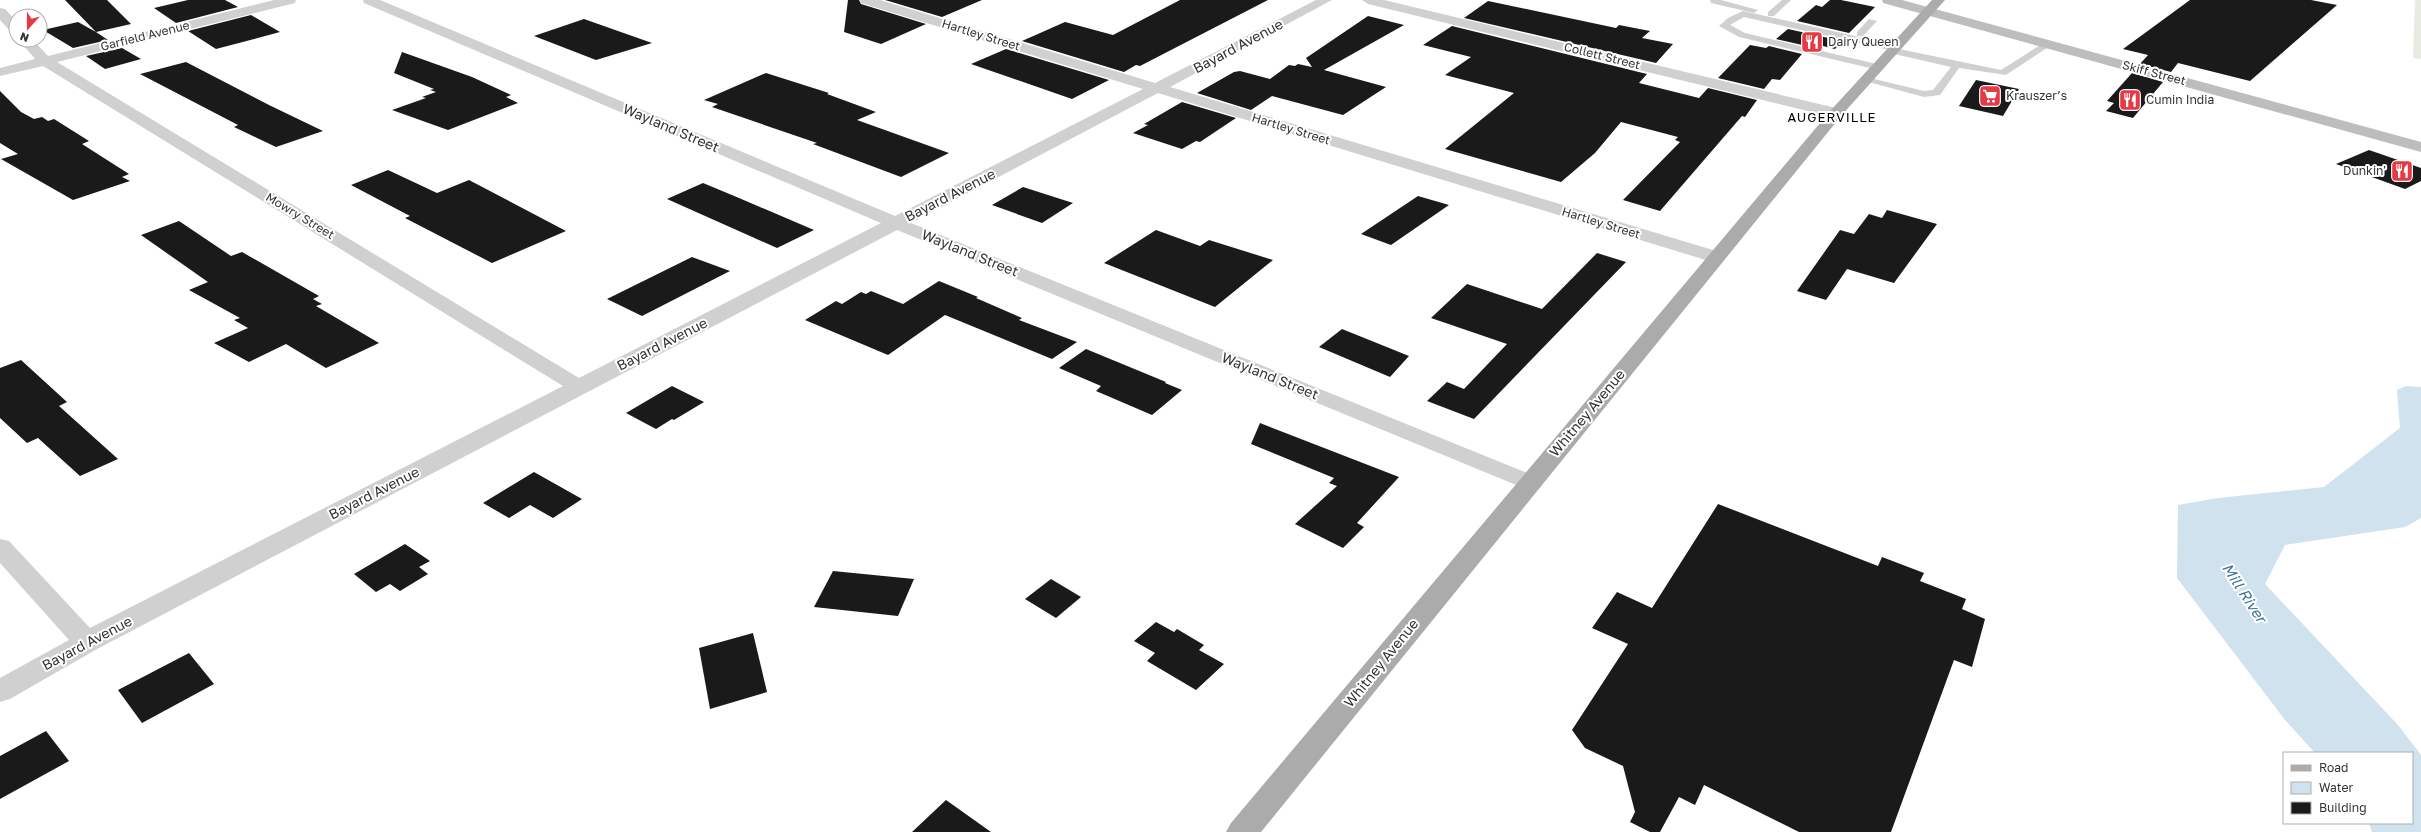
<svg xmlns="http://www.w3.org/2000/svg" width="2421" height="832" font-family="'Golos Text',sans-serif">
  <style>
    .green { fill: #e6ecdf }
    .water { fill: #cfe2ee }
    .building { fill: #1a1a1a }
    .lines { fill: none; stroke-linecap: round; stroke-linejoin: round }
    .service { fill: #d0d0d0; fill-rule: evenodd }
    .minor { fill: #d0d0d0; fill-rule: evenodd }
    .secondary { fill: #bdbdbd; fill-rule: evenodd }
    .primary { fill: #ababab; fill-rule: evenodd }
    .labels { text-anchor: middle; stroke-width: 4; stroke-linejoin: round; paint-order: stroke }
    .far-street-label { font-size: 12px; fill: #333; stroke: #fff }
    .far-poi-label { font-size: 12px; fill: #333; stroke: #fff; text-anchor: start }
    .far-neighbourhood-label { font-size: 13px; letter-spacing: 1px; fill: #000; stroke: #fff }
    .street-label { font-size: 14px; fill: #333; stroke: #fff }
    .water-label { font-size: 15px; font-style: italic; fill: #3f7597; stroke: #fff }
  </style>
  <rect width="100%" height="100%" fill="#fff"/>
  <path class="green" d="M 2415,0 L 2421,0 L 2421,59 L 2413,58 Z"/>
  <path class="water" d="M 2406,386 L 2421,387 L 2421,518 L 2405,527 L 2285,545 L 2265,584 L 2398,725 L 2421,755 L 2421,832 L 2372,832 L 2369,823 L 2412,823 L 2412,753 L 2315,753 L 2285,720 L 2177,578 L 2178,505 L 2218,498 L 2324,487 L 2400,428 L 2397,390 Z"/>
  <g class="building">
    <path d="M 65,0 L 107,0 L 131,24 L 96,32 L 108,40 L 73,48 L 43,30 L 78,22 L 96,32 Z"/>
    <path d="M 188,0 L 225,0 L 238,7 L 176,23 L 154,8 Z"/>
    <path d="M 848,0 L 859,0 L 861,4 L 926,24 L 881,44 L 844,32 Z"/>
    <path d="M 885,0 L 982,0 L 942,17 Z"/>
    <path d="M 1180,0 L 1268,0 L 1140,66 L 1136,65 L 1124,72 L 1022,41 L 1065,22 L 1113,35 Z"/>
    <path d="M 1830,0 L 1841,0 L 1875,7 L 1849,33 L 1797,21 L 1816,5 L 1822,7 Z"/>
    <path d="M 2190,0 L 2311,0 L 2337,5 L 2250,81 L 2178,63 L 2171,72 L 2140,64 L 2148,55 L 2123,49 Z"/>
    <path d="M 1488,1 L 1616,28 L 1619,25 L 1650,31 L 1642,38 L 1673,44 L 1656,63 L 1464,18 Z"/>
    <path d="M 251,15 L 280,32 L 216,49 L 188,31 Z"/>
    <path d="M 1368,16 L 1404,25 L 1324,70 L 1386,87 L 1343,115 L 1272,96 L 1251,110 L 1197,93 L 1234,72 L 1240,71 L 1270,79 L 1289,65 L 1295,66 L 1298,64 L 1312,67 L 1306,58 Z"/>
    <path d="M 584,19 L 652,43 L 596,60 L 534,36 Z"/>
    <path d="M 1452,26 L 1647,74 L 1639,83 L 1699,98 L 1708,88 L 1757,100 L 1745,117 L 1742,116 L 1660,211 L 1623,200 L 1680,142 L 1675,140 L 1678,137 L 1621,122 L 1595,153 L 1561,182 L 1445,149 L 1514,93 L 1445,75 L 1471,57 L 1423,45 Z"/>
    <path d="M 1788,29 L 1842,41 L 1835,49 L 1823,46 L 1820,49 L 1776,39 Z"/>
    <path d="M 1750,45 L 1766,48 L 1769,46 L 1802,54 L 1780,80 L 1772,79 L 1764,89 L 1718,78 Z"/>
    <path d="M 122,48 L 141,59 L 105,69 L 86,56 Z"/>
    <path d="M 1006,49 L 1109,80 L 1072,99 L 971,64 Z"/>
    <path d="M 402,52 L 472,77 L 511,95 L 506,97 L 518,103 L 448,130 L 392,110 L 426,98 L 422,97 L 436,92 L 430,90 L 434,89 L 394,73 Z"/>
    <path d="M 186,62 L 269,105 L 323,131 L 276,147 L 234,127 L 238,125 L 140,74 Z"/>
    <path d="M 766,73 L 829,93 L 827,94 L 876,112 L 857,120 L 949,153 L 901,177 L 813,144 L 817,143 L 712,107 L 718,104 L 704,100 Z"/>
    <path d="M 2132,73 L 2163,82 L 2133,118 L 2106,111 L 2114,103 L 2107,101 Z"/>
    <path d="M 1976,80 L 2019,89 L 2003,116 L 1959,106 Z"/>
    <path d="M 0,91 L 21,112 L 34,119 L 42,117 L 48,121 L 54,119 L 89,141 L 82,144 L 129,174 L 122,177 L 130,181 L 73,200 L 1,159 L 18,154 L 0,143 Z"/>
    <path d="M 1182,102 L 1236,118 L 1200,142 L 1196,141 L 1182,149 L 1133,133 L 1148,125 L 1144,124 Z"/>
    <path d="M 2369,150 L 2421,168 L 2421,181 L 2405,189 L 2336,164 Z"/>
    <path d="M 388,170 L 437,193 L 469,180 L 566,231 L 492,263 L 405,218 L 410,216 L 351,185 Z"/>
    <path d="M 703,183 L 739,198 L 814,230 L 777,248 L 667,199 Z"/>
    <path d="M 1023,187 L 1073,203 L 1042,223 L 992,205 Z"/>
    <path d="M 1418,196 L 1449,205 L 1391,245 L 1361,234 Z"/>
    <path d="M 1887,210 L 1937,224 L 1894,283 L 1847,269 L 1826,300 L 1797,291 L 1840,230 L 1854,234 L 1869,214 L 1882,218 Z"/>
    <path d="M 179,221 L 231,256 L 242,252 L 319,296 L 313,299 L 322,304 L 316,306 L 379,343 L 326,368 L 286,344 L 249,362 L 214,343 L 248,328 L 234,320 L 240,318 L 189,290 L 208,282 L 141,235 Z"/>
    <path d="M 1156,230 L 1200,246 L 1209,240 L 1273,260 L 1215,307 L 1104,263 Z"/>
    <path d="M 1597,253 L 1626,262 L 1474,419 L 1427,401 L 1447,382 L 1464,389 L 1507,344 L 1431,318 L 1467,284 L 1542,309 Z"/>
    <path d="M 692,257 L 730,271 L 642,316 L 607,299 Z"/>
    <path d="M 939,281 L 978,297 L 976,298 L 1022,318 L 1019,320 L 1077,342 L 1052,359 L 945,315 L 888,355 L 805,320 L 836,301 L 842,304 L 861,292 L 866,294 L 871,291 L 903,304 Z"/>
    <path d="M 1342,329 L 1409,356 L 1390,377 L 1319,347 Z"/>
    <path d="M 1086,349 L 1166,382 L 1165,383 L 1182,390 L 1152,415 L 1096,391 L 1101,386 L 1059,368 Z"/>
    <path d="M 21,360 L 67,402 L 59,406 L 118,459 L 80,476 L 38,438 L 27,443 L 0,418 L 0,368 Z"/>
    <path d="M 672,386 L 704,402 L 674,420 L 672,419 L 656,429 L 626,413 Z"/>
    <path d="M 1260,423 L 1399,477 L 1357,523 L 1364,527 L 1343,548 L 1295,524 L 1337,486 L 1329,483 L 1334,478 L 1251,444 Z"/>
    <path d="M 534,472 L 582,499 L 553,518 L 530,505 L 509,518 L 483,503 Z"/>
    <path d="M 1718,504 L 1878,566 L 1882,557 L 1924,573 L 1920,581 L 1966,599 L 1962,609 L 1985,619 L 1972,667 L 1954,660 L 1891,832 L 1799,832 L 1704,785 L 1695,805 L 1679,797 L 1660,832 L 1650,832 L 1630,822 L 1635,812 L 1623,766 L 1585,748 L 1572,730 L 1628,644 L 1592,628 L 1617,592 L 1652,608 Z"/>
    <path d="M 405,544 L 430,561 L 419,567 L 428,574 L 400,591 L 390,584 L 376,592 L 354,574 Z"/>
    <path d="M 833,571 L 914,579 L 898,616 L 814,607 Z"/>
    <path d="M 1051,579 L 1081,597 L 1056,618 L 1025,599 Z"/>
    <path d="M 1156,622 L 1174,632 L 1177,629 L 1204,645 L 1199,650 L 1224,664 L 1196,690 L 1147,661 L 1155,653 L 1134,641 Z"/>
    <path d="M 753,633 L 767,692 L 710,709 L 699,648 Z"/>
    <path d="M 189,653 L 214,684 L 142,723 L 118,690 Z"/>
    <path d="M 46,731 L 69,761 L 0,799 L 0,756 Z"/>
    <path d="M 946,800 L 991,832 L 912,832 Z"/>
  </g>
  <g class="lines">
    <g class="service">
      <path d="M 1710,0 L 1721,0 L 1758,10 L 1754,13 L 1711,3 Z"/>
      <path d="M 1782,0 L 1791,0 L 1774,16 L 1768,16 L 1768,12 Z"/>
      <path d="M 1743,11 L 1895,45 L 1898,46 L 1899,49 L 2001,70 L 2045,42 L 2053,44 L 2006,75 L 1959,68 L 1940,95 L 1924,97 L 1861,80 L 1866,77 L 1924,91 L 1933,90 L 1951,67 L 1890,53 L 1889,50 L 1744,17 L 1730,25 L 1745,33 L 1881,65 L 1881,69 L 1878,70 L 1739,37 L 1719,26 L 1728,18 Z"/>
      <path d="M 1869,19 L 1877,21 L 1863,36 L 1857,36 L 1857,32 Z"/>
    </g>
    <g class="minor">
      <path d="M 274,0 L 296,0 L 295,3 L 57,62 L 579,378 L 881,223 L 364,3 L 363,0 L 380,0 L 895,216 L 1143,89 L 861,3 L 860,0 L 880,0 L 1155,83 L 1316,0 L 1332,0 L 1170,87 L 1723,253 L 1725,257 L 1723,261 L 1709,261 L 1158,93 L 911,223 L 1537,477 L 1541,482 L 1537,487 L 1529,490 L 1521,487 L 897,230 L 97,649 L 10,699 L 0,702 L 0,678 L 69,640 L 0,563 L 0,539 L 9,541 L 90,628 L 563,386 L 43,66 L 0,76 L 0,68 L 35,59 L 19,40 L 33,40 L 48,56 Z"/>
      <path d="M 1362,0 L 1384,0 L 1836,108 L 1844,113 L 1836,118 L 1368,4 Z"/>
      <path d="M 0,8 L 5,9 L 16,21 L 16,33 L 11,32 L 0,20 Z"/>
    </g>
    <path class="secondary" d="M 1882,0 L 1902,0 L 2421,142 L 2421,152 L 1883,3 Z"/>
    <path class="primary" d="M 1932,0 L 1945,0 L 1841,116 L 1261,832 L 1226,832 L 1231,823 L 1831,110 Z"/>
  </g>
  <defs>
    <g id="restaurant-square" transform="scale(1.15)"><rect x="-9" y="-9" width="18" height="18" rx="4" fill="#e63946" stroke="#fff"/><path d="M-5-6h1v4h1v-4h1v4h1v-4h1v5L-1.5 .5V6h-2V.5L-5-1ZM5-6V6H3V1.5H1.5Q1.5-4 5-6Z" fill="#fff"/></g>
    <g id="supermarket-square" transform="scale(1.15)"><rect x="-9" y="-9" width="18" height="18" rx="4" fill="#e63946" stroke="#fff"/><path d="M-6-5.5h2.5l.6 2H6L4.5 2H-2.5L-4.4-4H-6ZM-1.5 3.2a1.3 1.3 0 1 0 .1 0ZM3 3.2a1.3 1.3 0 1 0 .1 0Z" fill="#fff"/></g>
  </defs>
  <g fill-rule="evenodd">
    <use href="#restaurant-square" x="1812" y="42"/>
    <use href="#supermarket-square" x="1990" y="96"/>
    <use href="#restaurant-square" x="2130" y="100"/>
    <use href="#restaurant-square" x="2402" y="171"/>
  </g>
  <g class="labels">
    <g class="far-street-label">
      <text transform="translate(981 35) rotate(17)" y="4">Hartley Street</text>
      <text transform="translate(145 36) rotate(-14)" y="4">Garfield Avenue</text>
      <text transform="translate(1602 56) rotate(14)" y="4">Collett Street</text>
      <text transform="translate(2154 73) rotate(15)" y="4">Skiff Street</text>
      <text transform="translate(1291 129) rotate(17)" y="4">Hartley Street</text>
      <text transform="translate(300 216) rotate(31)" y="4">Mowry Street</text>
      <text transform="translate(1601 223) rotate(17)" y="4">Hartley Street</text>
    </g>
    <g class="far-poi-label">
      <text x="1828" y="46">Dairy Queen</text>
      <text x="2006" y="100">Krauszer’s</text>
      <text x="2146" y="104">Cumin India</text>
      <text x="2386" y="175" text-anchor="end">Dunkin'</text>
    </g>
    <g class="far-neighbourhood-label">
      <text x="1832" y="122">AUGERVILLE</text>
    </g>
    <g class="street-label">
      <text transform="translate(1238 46) rotate(-28)" y="5">Bayard Avenue</text>
      <text transform="translate(671 128) rotate(23)" y="5">Wayland Street</text>
      <text transform="translate(950 195) rotate(-27)" y="5">Bayard Avenue</text>
      <text transform="translate(970 253) rotate(22)" y="5">Wayland Street</text>
      <text transform="translate(662 344) rotate(-27)" y="5">Bayard Avenue</text>
      <text transform="translate(1270 376) rotate(22)" y="5">Wayland Street</text>
      <text transform="translate(1587 413) rotate(-50)" y="5">Whitney Avenue</text>
      <text transform="translate(374 493) rotate(-27)" y="5">Bayard Avenue</text>
      <text transform="translate(87 643) rotate(-28)" y="5">Bayard Avenue</text>
      <text transform="translate(1381 663) rotate(-51)" y="5">Whitney Avenue</text>
    </g>
    <g class="water-label">
      <text transform="translate(2244 593) rotate(57)" y="5">Mill River</text>
    </g>
  </g>
  <rect x="2283" y="752" width="130" height="72" fill="#ffffff" stroke="#adadad"/>
  <rect x="2291" y="765" width="20" height="6" fill="#ababab" stroke="#adadad"/>
  <text x="2319" y="772" font-size="12" fill="#333333">Road</text>
  <rect x="2291" y="782" width="20" height="12" fill="#cfe2ee" stroke="#adadad"/>
  <text x="2319" y="792" font-size="12" fill="#333333">Water</text>
  <rect x="2291" y="802" width="20" height="12" fill="#1a1a1a" stroke="#adadad"/>
  <text x="2319" y="812" font-size="12" fill="#333333">Building</text>
  <g transform="translate(28 28) rotate(201)"><circle r="19" fill="#ffffff" stroke="#adadad"/>
  <path d="M0-3L7 15L0 10L-7 15Z" fill="#e63946"/>
  <text y="-6" font-size="11" font-weight="bold" text-anchor="middle" fill="#333333">N</text>
  </g>
</svg>
